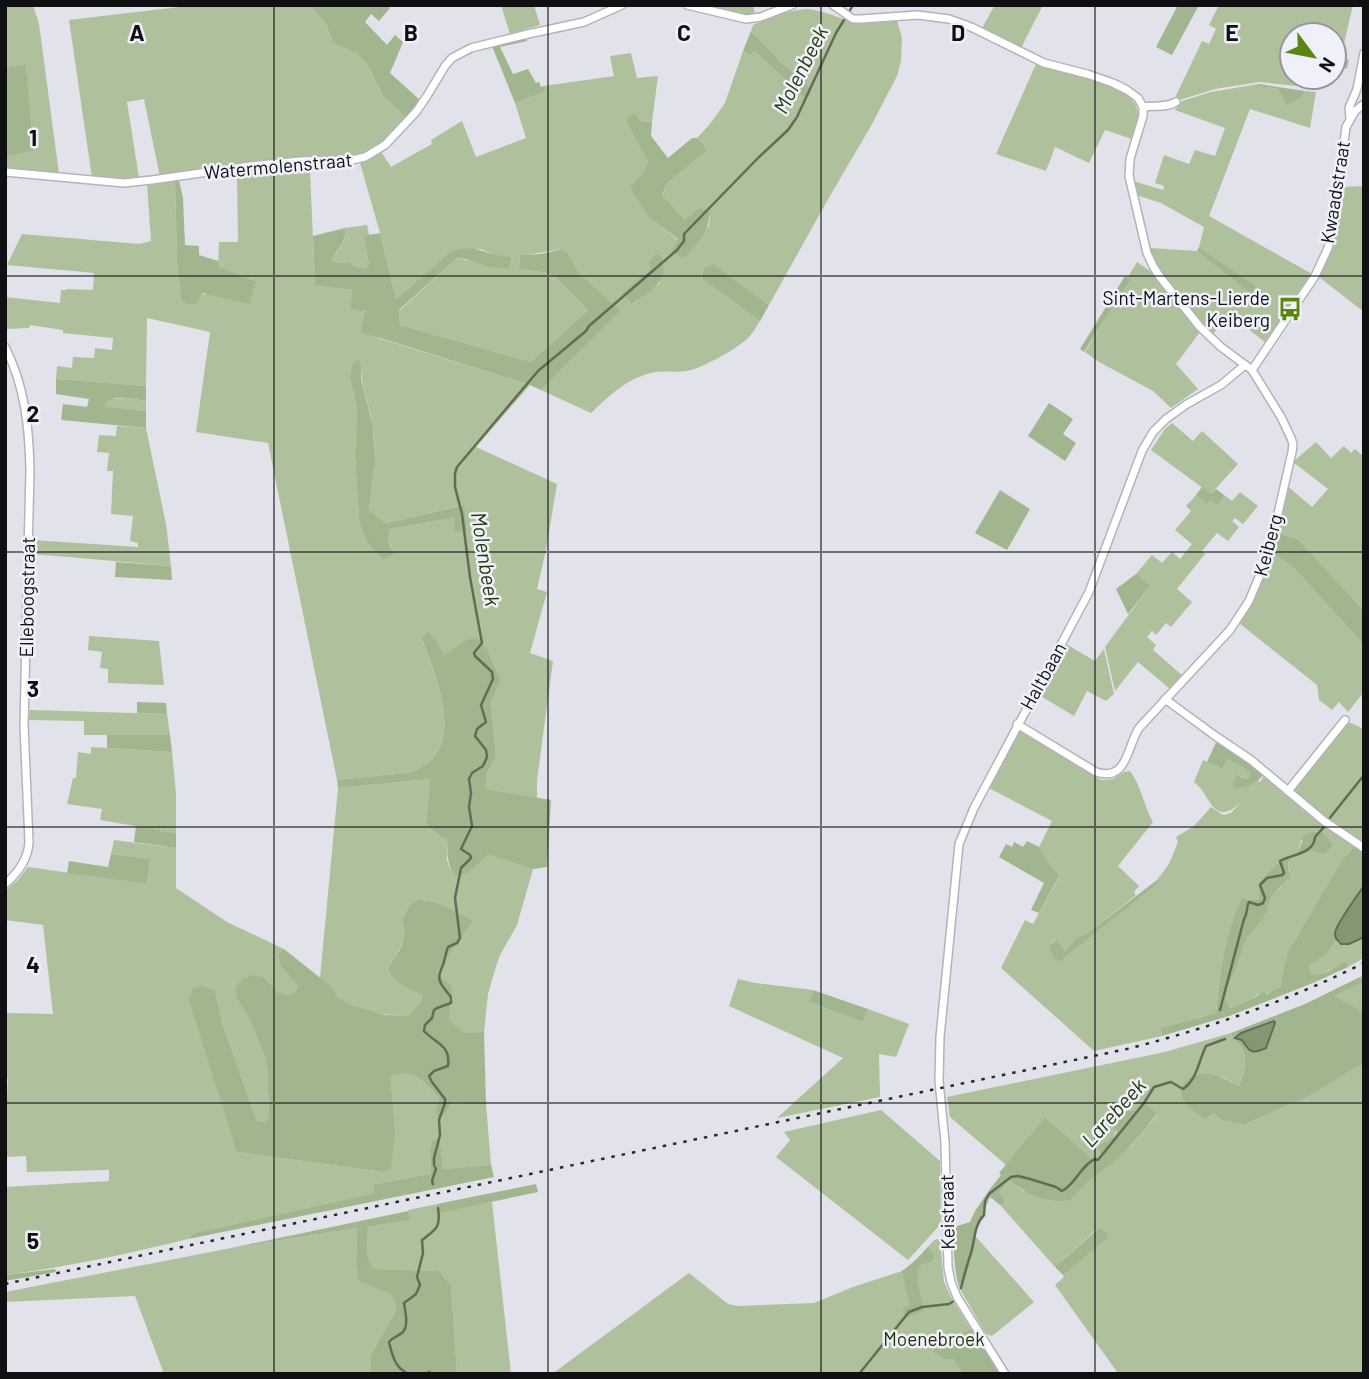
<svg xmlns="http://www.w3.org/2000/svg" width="1369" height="1379" font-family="Barlow,sans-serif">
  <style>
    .green { fill: #aec09c; fill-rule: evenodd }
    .forest { fill: #a1b58e }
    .water { fill: #849771; stroke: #616e55; stroke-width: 2 }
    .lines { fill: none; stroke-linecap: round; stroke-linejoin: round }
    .stream { stroke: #616e55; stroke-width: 2.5 }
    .street-casing { stroke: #b3b3bc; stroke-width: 10 }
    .street { stroke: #fff; stroke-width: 7 }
    .rail { stroke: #29292d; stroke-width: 2.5; stroke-dasharray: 3.5 7; stroke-linecap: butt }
    .grid { fill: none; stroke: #101013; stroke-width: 2; stroke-opacity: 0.55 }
    .labels { text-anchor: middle; stroke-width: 5; stroke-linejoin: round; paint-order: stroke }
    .street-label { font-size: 19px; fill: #101013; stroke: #eff0f9 }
    .poi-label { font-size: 19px; fill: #101013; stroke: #eff0f9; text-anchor: end }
    .park-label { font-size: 19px; fill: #1e2f03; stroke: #eff0f9 }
    .water-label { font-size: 21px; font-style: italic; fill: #25380b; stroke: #eff0f9 }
    .grid-label { font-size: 23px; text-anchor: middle; font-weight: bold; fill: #101013; stroke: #eff0f9; stroke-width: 5; stroke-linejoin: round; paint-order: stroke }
  </style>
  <rect width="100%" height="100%" fill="#e2e2eb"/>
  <g class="green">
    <path d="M 5,5 L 33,5 L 39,24 L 59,174 L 5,169 L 5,156 L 32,151 L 26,64 L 5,67 Z"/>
    <path d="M 196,5 L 309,5 L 326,23 L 333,43 L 357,54 L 367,64 L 383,96 L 406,117 C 391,136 376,151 352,158 L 160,177 L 144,99 L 127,102 L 139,178 L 119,180 L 92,178 L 69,20 Z"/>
    <path d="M 501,5 L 534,5 L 540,25 L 510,34 Z"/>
    <path d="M 707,5 L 753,5 L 755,14 L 748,15 Z"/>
    <path d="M 995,5 L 1043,5 L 1021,48 L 982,28 Z"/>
    <path d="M 1219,5 L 1353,5 L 1341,56 L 1349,60 L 1347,69 L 1334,65 L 1334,35 L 1292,35 L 1292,77 L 1304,77 L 1304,78 L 1298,78 L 1297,86 L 1259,82 L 1215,89 L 1173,102 L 1202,41 L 1209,44 L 1216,29 L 1209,25 Z"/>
    <path d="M 808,9 C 828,11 845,22 863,23 C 874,24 886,21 897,20 L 902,38 L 901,61 L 897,76 L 871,126 L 831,194 L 769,305 L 714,265 L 702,279 L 760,321 C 756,327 753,333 748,338 C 737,349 701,369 686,371 C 670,373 660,369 644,375 C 623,382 607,398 591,413 L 541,390 L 619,311 L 579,273 L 568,253 L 562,249 L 520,256 L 519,269 L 548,273 L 555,277 L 588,310 L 531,362 L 400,325 L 399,311 L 457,258 L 508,269 L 510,257 L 493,255 L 481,249 L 450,252 L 396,299 L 380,233 L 360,163 L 382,153 L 391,167 L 432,144 L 431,140 L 462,121 L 476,157 L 526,138 L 515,103 L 544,91 L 544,86 L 614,76 L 610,56 L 631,53 L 637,78 L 658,76 L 652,122 L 640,121 L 648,161 L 642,174 L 655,222 L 691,250 L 709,225 L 710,217 L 685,220 L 662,197 L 667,183 L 707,151 L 704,144 L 697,138 L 710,124 L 725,103 L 743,51 L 751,56 L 754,51 L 799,92 L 802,97 L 811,88 L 781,62 L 751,31 L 753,25 C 771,17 788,10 808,9 ZM 651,269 L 660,283 L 633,304 L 624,293 Z"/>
    <path d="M 1036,64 C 1060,70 1135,83 1138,112 C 1139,121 1134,131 1132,139 L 1105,130 L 1089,163 L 1055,147 L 1046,171 L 996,154 Z"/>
    <path d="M 1259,84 L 1259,86 L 1278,89 L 1285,103 L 1303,96 L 1305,91 L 1316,92 L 1310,128 L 1250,109 L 1209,216 L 1312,274 L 1266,343 L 1229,314 L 1212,335 C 1189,309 1161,282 1150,248 L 1197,251 L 1250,293 L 1256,286 L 1199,247 L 1204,227 L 1161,203 L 1136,195 L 1133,181 L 1163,190 L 1164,186 L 1155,183 L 1164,155 L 1189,164 L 1195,150 L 1215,156 L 1225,128 L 1175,110 L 1182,101 L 1211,92 Z"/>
    <path d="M 308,166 L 310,171 L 315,284 L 353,290 L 378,338 L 530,385 L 476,447 L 557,484 L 546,550 L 537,589 L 547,592 L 530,653 L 553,661 L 537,780 L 537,798 L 486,789 L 486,775 L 496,756 L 491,702 L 501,680 L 487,649 L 444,657 L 437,641 L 421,639 C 438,679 470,756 407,773 C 400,774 392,774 385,775 C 369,777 353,778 337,780 L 268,443 L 196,432 L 210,332 L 147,318 L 146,386 L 56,379 L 57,366 L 72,368 L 73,357 L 94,358 L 95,348 L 112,350 L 113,338 L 63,333 L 63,330 L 30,325 L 29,328 L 5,329 L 5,297 L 60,303 L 61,290 L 66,290 L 67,289 L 93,290 L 94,273 L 7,265 L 22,234 L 139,244 L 151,241 L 147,184 L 175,181 L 177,262 L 181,300 L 256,281 L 218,267 L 219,242 L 238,242 L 237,173 ZM 361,367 C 361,388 370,406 373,427 C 377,455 372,482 369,510 L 386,523 L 463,505 L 467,530 L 454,518 L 390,529 L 388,539 L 392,548 L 359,519 L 355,455 L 357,408 L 350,379 Z"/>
    <path d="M 1364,186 L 1364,312 L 1319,277 C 1334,245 1338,222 1342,187 Z"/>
    <path d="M 367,225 L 369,235 L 363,237 L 369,264 C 363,271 355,268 349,262 L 341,263 L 331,261 C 337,251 347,241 345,228 Z"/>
    <path d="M 1137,262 L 1150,271 L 1200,332 L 1176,364 L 1198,389 L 1171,408 L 1153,391 L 1099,362 L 1085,352 L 1130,279 L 1128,277 Z"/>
    <path d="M 127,398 L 146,401 L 146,411 L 104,408 L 104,403 L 109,399 Z"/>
    <path d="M 1172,423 L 1193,441 L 1202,431 L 1238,464 L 1211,494 L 1151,450 L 1165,429 Z"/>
    <path d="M 117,426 L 146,428 L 166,524 L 171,566 L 33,554 L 33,540 L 138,547 L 138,543 L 130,541 L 133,516 L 111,514 L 113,471 L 107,471 L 109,453 L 97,452 L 99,435 L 116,436 Z"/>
    <path d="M 1316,442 L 1331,458 L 1344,446 L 1351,453 L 1355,449 L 1364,457 L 1364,611 L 1298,539 L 1276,533 L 1286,485 L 1312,507 L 1328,489 L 1293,462 Z"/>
    <path d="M 1240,492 L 1258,506 L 1243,524 L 1235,518 L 1232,521 L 1239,527 L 1228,541 L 1217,533 L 1202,551 L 1205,554 L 1177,589 L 1192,602 L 1171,627 L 1166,623 L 1156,635 L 1152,631 L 1147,637 L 1156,645 L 1153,650 L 1183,676 L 1170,689 L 1138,662 L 1115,691 L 1105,647 L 1149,587 L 1136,574 L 1152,555 L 1162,563 L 1172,552 L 1180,559 L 1192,544 L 1175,530 L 1191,511 L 1186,506 L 1196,495 L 1207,504 L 1211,500 L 1217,504 L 1224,495 L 1232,501 Z"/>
    <path d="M 1272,553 L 1293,567 L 1364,645 L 1364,692 L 1348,712 L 1339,702 L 1332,710 L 1319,700 L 1317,685 L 1239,623 L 1260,587 Z"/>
    <path d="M 89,636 L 159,641 L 164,685 L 108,683 L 108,669 L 100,668 L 102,652 L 88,650 Z"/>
    <path d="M 1066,644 L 1095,661 L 1104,649 L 1114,694 L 1106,701 L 1087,691 L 1074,716 L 1039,695 Z"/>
    <path d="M 30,710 L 167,714 L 170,735 L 84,735 L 84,721 L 29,720 Z"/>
    <path d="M 1351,723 L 1364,729 L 1364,846 L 1329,821 L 1293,791 L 1292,789 L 1344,724 Z"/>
    <path d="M 1020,731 L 1101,780 L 1113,779 L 1124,772 L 1130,771 C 1140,783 1144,806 1153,822 L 1118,866 L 1139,886 L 1134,892 L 1136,895 L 1089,932 L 1077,938 L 1065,951 L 1055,940 L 1050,945 L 1063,959 L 1158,882 L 1157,880 L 1169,864 L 1178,842 L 1176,837 L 1194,826 L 1211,807 L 1223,815 L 1231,813 L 1258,784 C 1247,794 1227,827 1211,804 C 1205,796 1202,788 1194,782 L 1203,760 L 1222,769 L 1228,759 L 1249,771 L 1250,776 L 1246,779 L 1238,775 L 1243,788 L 1259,780 L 1259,783 L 1265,775 L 1356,844 L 1342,860 L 1287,953 L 1280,987 C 1273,992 1268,994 1258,994 L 1252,999 L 1230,1008 L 1226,999 L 1227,989 L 1238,964 L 1243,948 L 1248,936 L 1268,908 L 1270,899 L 1281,887 L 1290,871 L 1288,864 L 1290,859 L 1311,851 L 1323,854 L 1327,853 L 1333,845 L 1301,840 L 1298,853 L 1275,865 L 1259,881 L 1259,900 L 1251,900 L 1242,898 C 1224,934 1220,974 1216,1013 L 1160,1028 L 1162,1036 L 1094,1051 L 1001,968 L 1025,920 L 1033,924 L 1058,879 L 1039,847 L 1052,821 L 989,788 Z"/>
    <path d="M 91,747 L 172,752 L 176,793 L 176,833 L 100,820 L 102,809 L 67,804 L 73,778 L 76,778 L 78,752 L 91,754 Z"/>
    <path d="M 430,779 L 426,824 L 434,832 L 447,840 L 447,860 L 450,869 L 470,872 L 487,853 L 533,869 L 517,925 L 500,955 L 494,973 L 488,994 L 484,1032 L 464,1034 L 449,1019 L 449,1012 L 453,998 L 435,972 L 473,921 C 452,909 440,900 416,900 L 410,905 L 402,919 C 407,943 400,948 388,968 C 393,982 409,988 422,995 L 421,1002 L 408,1016 C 385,1015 358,1013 340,998 C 332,992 328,984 320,978 L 338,788 Z"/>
    <path d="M 114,840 L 176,848 L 176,888 L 227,922 L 284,949 L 278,954 L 281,967 L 299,985 L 297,990 L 289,995 L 278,992 L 265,978 L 236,997 L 251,1022 L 267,1063 L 269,1117 L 265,1122 L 257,1121 L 222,1023 L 215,992 L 237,1152 L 383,1172 L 395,1130 L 391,1081 L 392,1076 C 414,1067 425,1083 439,1098 L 438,1104 L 447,1111 L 452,1102 L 486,1104 L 491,1165 L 443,1169 L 440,1139 L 430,1152 L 431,1174 L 374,1184 L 374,1193 L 194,1233 L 188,1239 C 127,1254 67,1267 5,1275 L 5,1187 L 109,1181 L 109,1170 L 27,1172 L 26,1156 L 5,1157 L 5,1098 L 7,1098 L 8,1079 L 5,1079 L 5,1013 L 53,1014 L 43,925 L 5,920 L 5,891 L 18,880 L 28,867 L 147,884 L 150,859 L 111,854 Z"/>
    <path d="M 1364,937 L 1364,958 L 1348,967 L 1344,962 C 1334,967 1323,976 1311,975 L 1309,966 L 1327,954 L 1337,939 L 1342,944 L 1349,944 Z"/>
    <path d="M 1364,975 L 1364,1012 L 1335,996 L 1362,982 L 1360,977 Z"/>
    <path d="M 738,979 L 755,983 L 813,990 L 809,1002 L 863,1022 L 868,1009 L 909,1024 L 896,1057 L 879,1054 L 880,1097 L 777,1118 L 843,1058 L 729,1006 Z"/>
    <path d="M 1231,1033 C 1233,1040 1237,1041 1241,1047 C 1249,1059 1244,1074 1239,1086 L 1225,1078 L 1210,1074 L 1212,1113 L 1224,1121 L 1243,1125 L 1312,1095 L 1355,1068 L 1364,1064 L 1364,1374 L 1115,1374 L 1117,1372 L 1055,1285 L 1064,1277 L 1063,1275 L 1098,1228 L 1055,1267 L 1000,1205 L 1003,1204 L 999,1193 L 1009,1180 L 1023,1191 L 1080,1189 L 1107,1168 L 1132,1145 L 1157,1115 L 1127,1110 L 1112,1139 L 1102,1143 L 1101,1153 L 1095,1161 L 1045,1117 L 1006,1165 L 950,1117 L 947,1097 L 1165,1052 Z"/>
    <path d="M 881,1110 L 940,1161 L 941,1221 L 939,1226 L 908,1260 L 776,1157 L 790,1140 L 784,1132 Z"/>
    <path d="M 492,1202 L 511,1374 L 457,1374 L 451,1285 L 439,1271 L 372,1269 L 367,1257 L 368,1227 L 409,1220 L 408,1210 L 437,1204 L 440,1212 Z"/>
    <path d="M 357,1228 L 356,1265 L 358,1279 L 390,1294 L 395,1301 L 396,1311 L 371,1354 L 371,1374 L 164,1374 L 135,1296 L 5,1302 L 5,1292 L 226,1249 Z"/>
    <path d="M 977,1238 L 1034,1302 L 992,1336 L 986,1334 L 960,1289 Z"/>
    <path d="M 937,1239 L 941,1241 L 941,1252 L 944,1282 L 953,1301 L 1000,1374 L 552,1374 L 689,1273 L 728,1304 L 738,1306 L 814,1303 L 853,1287 L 902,1271 L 918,1258 L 933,1241 Z"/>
  </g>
  <g class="forest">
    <path d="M 309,5 L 388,5 L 390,8 L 379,21 L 371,14 L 365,22 L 387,45 L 395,35 L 403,42 L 390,73 L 420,100 L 406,117 L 383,96 L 367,64 L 357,54 L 333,43 L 326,23 Z"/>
    <path d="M 1178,5 L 1199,5 L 1172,55 L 1156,47 Z"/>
    <path d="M 751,31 L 781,62 L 811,88 L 810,95 L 802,97 L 799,92 L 754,51 L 751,56 L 743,51 Z"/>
    <path d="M 527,37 L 527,41 L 500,47 L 513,74 L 528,69 L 536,83 L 539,82 L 541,87 L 544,86 L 545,91 L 515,103 L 492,46 Z"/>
    <path d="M 26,64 L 33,151 L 6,156 L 5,67 Z"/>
    <path d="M 1259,84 L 1305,91 L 1303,96 L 1286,105 L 1278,89 L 1259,86 Z"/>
    <path d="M 634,113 L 640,121 L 652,122 L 651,136 L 668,158 L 692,138 L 697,138 L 704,144 L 707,151 L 667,183 L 662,196 L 685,220 L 699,209 L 708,210 C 714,227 695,246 684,258 L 671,252 L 678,239 L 655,222 L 647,214 L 630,187 L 642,174 L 648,161 L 626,120 Z"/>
    <path d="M 175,181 L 179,181 L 183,198 L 185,245 L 199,246 L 199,255 L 218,261 L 219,267 L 256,281 L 249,304 L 203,293 L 195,304 L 188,304 L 181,300 L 177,262 Z"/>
    <path d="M 345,228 C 347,241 337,250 331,261 L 341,263 L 349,262 C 354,267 359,269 366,267 L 369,264 L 363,236 L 380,233 L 396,299 L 450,252 C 468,245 476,249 492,254 C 498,256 505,256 511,257 L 509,269 L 489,267 L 465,259 L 457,258 L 399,310 L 400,325 L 531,362 L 588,310 L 555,277 L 548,273 L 519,269 L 520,255 L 541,254 L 562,249 L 568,253 L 579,273 L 620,311 L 541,390 L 530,385 L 361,332 L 365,311 L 350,309 L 353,290 L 315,285 L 313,236 Z"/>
    <path d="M 1199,247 L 1256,286 L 1251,294 L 1197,251 Z"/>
    <path d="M 656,254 L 661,256 C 671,281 650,292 632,304 L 623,293 L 651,269 L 649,261 Z"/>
    <path d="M 713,264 L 769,305 L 760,321 L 702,279 L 704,269 Z"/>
    <path d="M 1125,276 L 1131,279 L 1084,352 L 1080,349 Z"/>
    <path d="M 358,359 L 361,367 L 361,379 L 373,426 L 375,459 L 369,510 L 386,523 L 464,505 L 467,530 L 455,532 L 454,518 L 390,529 L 388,539 L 393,554 L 383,560 L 367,541 L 359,519 L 355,455 L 357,408 L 350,379 L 352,366 Z"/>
    <path d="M 56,379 L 146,386 L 146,401 C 133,399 116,394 105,403 L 104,407 L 146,411 L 146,428 L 61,420 L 63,404 L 87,407 L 89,399 L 56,394 Z"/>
    <path d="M 1049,403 L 1073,419 L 1063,434 L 1076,443 L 1065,461 L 1028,436 Z"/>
    <path d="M 1202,487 L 1211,494 L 1216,489 L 1224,495 L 1217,505 L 1211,500 L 1207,504 L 1196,495 Z"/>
    <path d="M 1000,490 L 1030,509 L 1007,550 L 975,533 Z"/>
    <path d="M 1276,533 L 1298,539 L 1364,611 L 1364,645 L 1293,567 L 1272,553 Z"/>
    <path d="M 116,562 L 171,566 L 172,580 L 115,577 Z"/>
    <path d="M 1136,574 L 1150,586 L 1128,614 L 1116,589 Z"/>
    <path d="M 428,632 L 437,641 L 444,656 L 466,640 L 477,638 L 487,649 L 501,680 L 491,702 L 496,756 L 486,775 L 486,789 L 551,800 L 547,867 L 533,869 L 488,854 L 470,872 L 456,876 C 446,865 448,854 447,840 L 434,832 L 426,824 L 430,779 L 338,788 L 337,780 C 353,778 369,777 385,775 C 392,774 400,774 407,773 C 470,756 438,679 421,638 Z"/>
    <path d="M 137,702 L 166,703 L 167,714 L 137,713 Z"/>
    <path d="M 107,735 L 170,735 L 172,752 L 107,748 Z"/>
    <path d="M 1218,738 L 1264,774 C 1258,782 1243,792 1233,786 L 1237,775 L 1246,779 L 1250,776 L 1249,771 L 1228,759 L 1222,769 L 1207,762 Z"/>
    <path d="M 136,826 L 176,833 L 176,848 L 134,842 Z"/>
    <path d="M 1314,832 L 1322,832 L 1333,845 L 1327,853 L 1323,854 L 1311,851 L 1290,859 L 1288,864 L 1290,876 L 1270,899 L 1268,908 L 1262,920 L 1248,936 L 1243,948 L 1238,964 L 1227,989 L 1226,999 L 1230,1008 L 1252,999 L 1263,992 L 1267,994 L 1280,987 L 1287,953 L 1342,860 L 1356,844 L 1364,851 L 1364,886 L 1336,936 L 1337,939 L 1327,954 L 1309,966 L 1311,974 C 1323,977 1335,967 1345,961 L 1348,967 L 1313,983 L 1232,1015 L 1162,1036 L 1160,1028 L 1216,1013 C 1220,974 1224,934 1242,898 L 1251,900 L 1259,900 L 1259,881 L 1275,865 L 1298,853 L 1304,835 Z"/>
    <path d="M 1027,841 L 1039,847 L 1050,865 L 1058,874 L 1058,878 L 1039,913 L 1031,910 L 1044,883 L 999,857 L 1006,844 L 1012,847 L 1014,842 L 1023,847 Z"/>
    <path d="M 111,854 L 150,859 L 147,884 L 67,873 L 69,861 L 108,867 Z"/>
    <path d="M 1157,880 L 1159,882 L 1063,959 L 1058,961 C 1052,956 1050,952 1050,945 L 1056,940 L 1065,951 L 1077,938 L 1089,932 Z"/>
    <path d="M 416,900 C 439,900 453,909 473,921 L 436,972 L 452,987 C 453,998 449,1008 449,1019 L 464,1033 L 484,1032 L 486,1104 L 452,1102 L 447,1111 L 438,1117 L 436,1113 L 439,1098 C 425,1083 414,1067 392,1076 L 391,1081 L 395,1130 L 391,1168 L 383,1172 L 237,1152 L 189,1000 L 193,988 L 202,986 L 215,991 L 222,1023 L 257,1121 L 265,1122 L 269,1117 L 267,1063 L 251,1022 L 236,997 L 236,987 L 243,979 L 253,975 L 265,978 L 278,992 L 289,995 L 297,990 L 298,985 L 281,967 L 278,954 L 284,949 L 328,984 L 338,997 L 353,1006 L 385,1015 L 408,1016 L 421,1002 L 422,995 C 409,988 393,983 388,968 C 401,948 407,943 402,919 L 410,905 Z"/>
    <path d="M 1360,977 L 1363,982 L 1335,996 L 1364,1012 L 1364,1064 L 1355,1068 L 1312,1095 L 1243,1125 L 1224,1121 L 1212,1113 L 1206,1119 C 1198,1115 1189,1108 1184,1101 C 1175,1085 1193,1072 1208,1074 C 1220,1075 1229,1081 1239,1086 C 1244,1074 1249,1059 1241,1047 C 1237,1041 1233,1040 1231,1033 L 1305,1004 Z"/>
    <path d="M 813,990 L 868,1009 L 863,1022 L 809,1002 Z"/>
    <path d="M 1142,1102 L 1157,1114 C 1142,1133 1127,1152 1108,1167 C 1093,1179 1083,1185 1070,1200 C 1044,1203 1029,1196 1009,1180 L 999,1193 L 1005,1200 L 1003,1204 L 1000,1205 L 990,1197 L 974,1235 L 977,1238 L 960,1289 C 954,1275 953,1243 954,1227 L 970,1222 L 975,1211 L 990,1189 L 1001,1175 L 999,1173 L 1045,1117 L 1095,1161 L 1101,1153 L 1098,1147 C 1105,1139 1110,1143 1117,1132 L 1112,1121 L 1118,1110 L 1135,1111 Z"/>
    <path d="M 440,1138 L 443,1169 L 491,1165 L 494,1177 L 188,1239 L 194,1233 L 374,1193 L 374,1184 L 431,1174 L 430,1152 L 432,1141 Z"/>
    <path d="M 536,1184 L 538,1192 L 439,1213 L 437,1204 Z"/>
    <path d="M 408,1211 L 410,1220 L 368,1227 L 367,1256 L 373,1269 L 439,1271 L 451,1285 L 457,1374 L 371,1374 L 371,1354 L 396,1311 L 395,1301 L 390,1294 L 358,1280 L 356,1265 L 357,1228 L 226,1249 Z"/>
    <path d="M 1099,1228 L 1108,1234 L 1106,1239 L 1063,1275 L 1055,1267 Z"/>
    <path d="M 928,1247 L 934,1255 L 932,1262 C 929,1263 923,1263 921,1265 C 912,1271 922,1300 924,1310 L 905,1318 L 903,1309 L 910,1306 L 902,1271 L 911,1265 Z"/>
    <path d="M 55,1269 L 56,1272 L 5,1281 L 5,1275 Z"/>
    <path d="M 972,1329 L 1000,1374 L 964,1374 L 953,1359 L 944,1359 L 934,1352 L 934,1346 Z"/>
  </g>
  <g class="water">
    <path d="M 1364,886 L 1364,937 L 1349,944 L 1341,944 C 1337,939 1335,939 1335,933 C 1336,925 1358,894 1364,886 Z"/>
    <path d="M 1274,1021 L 1275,1023 L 1266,1048 C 1252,1054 1250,1053 1242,1040 L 1235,1038 L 1241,1033 Z"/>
  </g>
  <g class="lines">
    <g class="stream">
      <path d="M 849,12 L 853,5"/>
      <path d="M 1329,819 L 1364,775"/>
      <path d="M 1220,1010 L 1244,919 C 1248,913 1246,907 1249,902 L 1258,905 L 1263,903 L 1265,898 L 1260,885 L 1267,878 L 1282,875 L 1284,873 L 1280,861 C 1292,854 1314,854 1315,837 L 1325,826"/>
      <path d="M 434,1165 L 434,1158 L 440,1135 L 439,1120 L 445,1103 L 445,1099 L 432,1082 L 429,1076 L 434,1071 L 448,1066 C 451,1045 436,1044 424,1031 L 425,1025 L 432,1018 L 434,1010 L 437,1008 L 451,1003 L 451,997 C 441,984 435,981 443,965 C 445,959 446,952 448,947 L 457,943 L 460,938 L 455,898 L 461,868 L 471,858 L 470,855 L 461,849 L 472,826 L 469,807 L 471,793 L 469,779 L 472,773 L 483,766 L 487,757 L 486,750 L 475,736 L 477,729 L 486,722 L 481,705 L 493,679 L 492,672 L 475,656 L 474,653 L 482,643 L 470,577 L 462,514 L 455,487 L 455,473 L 457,467 L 538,371 L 586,331 L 589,326 L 677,250 L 684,241 L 684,234 L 759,157 L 788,130 L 797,117 L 836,33 L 844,20"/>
      <path d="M 433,1184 L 432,1181 L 436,1169 L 435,1167"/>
      <path d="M 961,1288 C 964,1276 967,1265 971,1253 C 975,1240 974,1225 984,1215 L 985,1201 L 989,1194 L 1011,1177 L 1018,1176 L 1030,1179 L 1056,1187 L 1062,1191 C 1076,1184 1080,1166 1095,1159 L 1098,1160 L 1144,1103 L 1154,1087 L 1171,1082 L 1183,1089 C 1197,1080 1199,1060 1206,1046 L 1225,1039"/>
      <path d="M 407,1374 C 405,1371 401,1370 399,1367 C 393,1361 391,1350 389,1342 C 393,1337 399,1336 403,1332 C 409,1325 405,1311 404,1303 L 416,1294 L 420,1285 L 417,1277 L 423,1253 L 422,1240 C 436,1229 441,1228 438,1208"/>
      <path d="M 427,1374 L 429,1372 L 432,1374"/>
      <path d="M 859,1374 L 909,1312 L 922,1307 L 949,1304 L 954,1301"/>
    </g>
    <g class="street-casing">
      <g id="street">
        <path d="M 687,5 L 746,19 L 761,17 L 792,5"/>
        <path d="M 833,5 L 853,19 L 861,19 L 918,15 L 949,19 L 971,27 L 1044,63 L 1087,74 L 1113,83 L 1127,90 L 1138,98 L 1143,107 L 1143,116 L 1130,159 L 1129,176 L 1147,253 L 1153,266 L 1160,277 L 1200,327 L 1221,347 L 1252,370 L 1281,417 L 1291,438 L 1293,444 L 1292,452 L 1269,553 L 1249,601 L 1230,630 L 1139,728 C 1127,746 1128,782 1096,772 L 1017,724"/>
        <path d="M 1143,107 C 1154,105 1167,108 1176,102"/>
        <path d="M 1350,118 L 1349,108 L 1357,89 L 1364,53"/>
        <path d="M 5,172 L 124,183 L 152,180 L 250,166 L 301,161 L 352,160 L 365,157 L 385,145 L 416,112 L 427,96 L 445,66 L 452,58 L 471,48 L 528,34 L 584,22 L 622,5"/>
        <path d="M 5,347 C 25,386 29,427 30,470 L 24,725 L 29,842 C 28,860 18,873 5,884"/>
        <path d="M 1252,370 L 1315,276 L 1328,248 L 1332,230 L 1346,127 L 1355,111 L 1364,104"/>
        <path d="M 1165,699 L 1214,735 L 1251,760 L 1324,821 L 1364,848"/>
        <path d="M 1288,791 L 1345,720"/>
        <path d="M 1005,1374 L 957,1297 L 951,1282 L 948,1267 L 945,1142 L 939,1081 L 940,1037 L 959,844 L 974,808 L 1089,592 L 1142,451 L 1153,432 L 1166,419 L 1187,404 L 1221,385 L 1245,365"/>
      </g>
    </g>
    <use href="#street" class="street"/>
    <path class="rail" d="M 5,1284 L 1127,1049 C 1209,1028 1288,1001 1364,963"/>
  </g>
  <path class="grid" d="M 274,5 L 274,1374M 548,5 L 548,1374M 821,5 L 821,1374M 1095,5 L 1095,1374M 5,276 L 1364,276M 5,552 L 1364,552M 5,827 L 1364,827M 5,1103 L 1364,1103"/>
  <defs>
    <g id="bus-bare" transform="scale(1.89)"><path d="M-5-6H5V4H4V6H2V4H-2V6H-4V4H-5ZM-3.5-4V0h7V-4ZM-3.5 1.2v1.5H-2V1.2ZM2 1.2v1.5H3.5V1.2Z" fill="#5b8511" stroke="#eff0f9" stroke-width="2.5" paint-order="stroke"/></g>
  </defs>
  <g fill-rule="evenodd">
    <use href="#bus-bare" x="1290" y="309"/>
  </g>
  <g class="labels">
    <g class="street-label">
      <text transform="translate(278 166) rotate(-5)" y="7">Watermolenstraat</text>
      <text transform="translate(1335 192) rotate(-81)" y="7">Kwaadstraat</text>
      <text transform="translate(1268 545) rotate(-75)" y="7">Keiberg</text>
      <text transform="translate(27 597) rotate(-89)" y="7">Elleboogstraat</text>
      <text transform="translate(1043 676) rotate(-61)" y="7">Haltbaan</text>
      <text transform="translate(947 1212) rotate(-91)" y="7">Keistraat</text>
    </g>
    <g class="poi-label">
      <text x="1270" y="305">Sint-Martens-Lierde<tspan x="1270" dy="22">Keiberg</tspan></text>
    </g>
    <g class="park-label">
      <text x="934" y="1346">Moenebroek</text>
    </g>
    <g class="water-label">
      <text transform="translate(801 70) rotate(-63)" y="7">Molenbeek</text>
      <text transform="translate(485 559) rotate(81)" y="7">Molenbeek</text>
      <text transform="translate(1114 1113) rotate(-48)" y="7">Larebeek</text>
    </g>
  </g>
  <g class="grid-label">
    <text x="137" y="41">A</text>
    <text x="411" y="41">B</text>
    <text x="684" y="41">C</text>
    <text x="958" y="41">D</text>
    <text x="1232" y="41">E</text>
    <text x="33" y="146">1</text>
    <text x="33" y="422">2</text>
    <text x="33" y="697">3</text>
    <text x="33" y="973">4</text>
    <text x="33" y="1249">5</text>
  </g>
  <rect width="1369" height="1379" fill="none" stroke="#101013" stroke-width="14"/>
  <g transform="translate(1313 56) rotate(122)"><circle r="33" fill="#eff0f9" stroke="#96969d" stroke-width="2"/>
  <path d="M0-5L12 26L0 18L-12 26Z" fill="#5b8511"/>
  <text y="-10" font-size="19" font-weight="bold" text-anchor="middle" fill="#101013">N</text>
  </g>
</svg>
